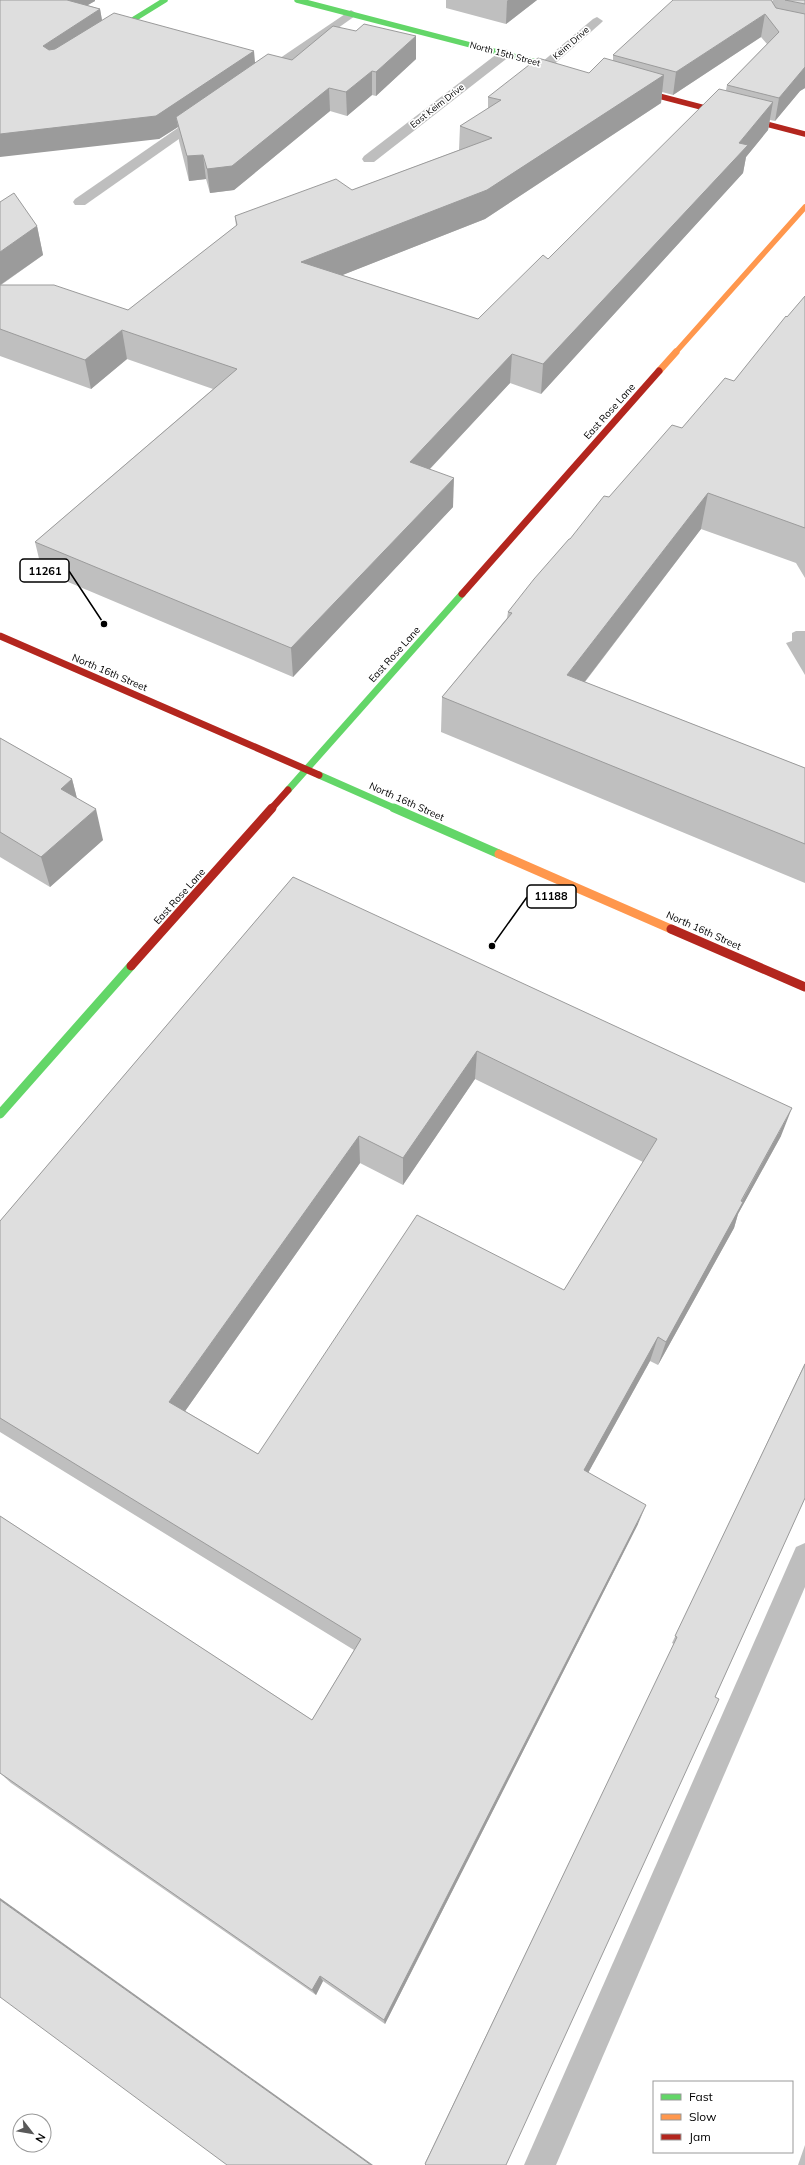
<svg xmlns="http://www.w3.org/2000/svg" width="805" height="2165" font-family="Mulish,sans-serif">
  <style>
    .water { fill: #bdbdbd }
    .lines { fill: none; stroke-linecap: round; stroke-linejoin: round }
    .lane { fill: #bebebe; fill-rule: evenodd }
    .street { fill: #bebebe; fill-rule: evenodd }
    .fast-far2 { stroke: #63d668; stroke-width: 5.5 }
    .fast-far1 { stroke: #63d668; stroke-width: 7 }
    .fast { stroke: #63d668; stroke-width: 9 }
    .slow-far2 { stroke: #ff974d; stroke-width: 5.5 }
    .slow-far1 { stroke: #ff974d; stroke-width: 7 }
    .slow { stroke: #ff974d; stroke-width: 9 }
    .jam-far2 { stroke: #b3261e; stroke-width: 5.5 }
    .jam-far1 { stroke: #b3261e; stroke-width: 7 }
    .jam { stroke: #b3261e; stroke-width: 9 }
    .wall { fill: #bfbfbf; fill-rule: evenodd }
    .shaded-wall { fill: #9b9b9b }
    .building { fill: #dedede; stroke: #9b9b9b; fill-rule: evenodd }
    .labels { text-anchor: middle; stroke-width: 3.5; stroke-linejoin: round; paint-order: stroke }
    .far-street-label { font-size: 9px; fill: #000; stroke: #fff }
    .street-label { font-size: 10px; fill: #000; stroke: #fff }
    .leader { fill: none; stroke: #000; stroke-width: 1.5 }
    .callout-dot { fill: #000; stroke: #fff; stroke-width: 1.5 }
    .callout { fill: #fff; stroke: #000; stroke-width: 1.5 }
    .callout-label { font-size: 11px; text-anchor: middle; font-weight: bold; fill: #000 }
  </style>
  <rect width="100%" height="100%" fill="#fff"/>
  <path class="water" d="M 796,631 L 805,631 L 805,675 L 786,643 L 792,641 L 792,633 Z"/>
  <g class="lines">
    <g class="lane">
      <path d="M 773,0 L 786,0 L 774,12 L 780,24 L 805,29 L 805,37 L 772,29 L 762,12 Z"/>
      <path d="M 351,10 L 357,14 L 355,16 L 266,79 L 258,79 L 256,76 L 258,73 Z"/>
      <path d="M 202,113 L 208,117 L 206,120 L 85,205 L 75,205 L 73,202 L 75,199 L 198,114 Z"/>
      <path d="M 805,1543 L 805,1587 L 556,2165 L 524,2165 L 796,1547 Z"/>
    </g>
    <g class="street">
      <path d="M 597,17 L 603,21 L 601,23 L 550,68 L 542,68 L 540,65 L 542,62 L 593,19 Z"/>
      <path d="M 506,49 L 512,53 L 510,56 L 374,162 L 364,162 L 362,159 L 364,156 L 502,50 Z"/>
    </g>
    <g class="fast-far2">
      <path d="M 297,0 L 563,69"/>
      <path d="M 110,34 L 165,0"/>
    </g>
    <g class="fast-far1">
      <path d="M 319,775 L 396,809"/>
      <path d="M 288,790 L 462,594"/>
    </g>
    <g class="fast">
      <path d="M 394,808 L 499,854"/>
      <path d="M 0,1114 L 131,966"/>
    </g>
    <path class="slow-far2" d="M 675,353 L 805,207"/>
    <path class="slow-far1" d="M 659,371 L 676,352"/>
    <path class="slow" d="M 499,854 L 671,929"/>
    <path class="jam-far2" d="M 632,89 L 805,134"/>
    <g class="jam-far1">
      <path d="M 462,594 L 659,371"/>
      <path d="M 0,636 L 319,775"/>
      <path d="M 271,809 L 288,790"/>
    </g>
    <g class="jam">
      <path d="M 671,929 L 805,987"/>
      <path d="M 131,966 L 272,808"/>
    </g>
  </g>
  <g class="wall">
    <path d="M 0,0 L 95,0 L 95,1 L 87,5 L 100,9 L 102,20 L 255,63 L 292,60 L 356,31 L 416,36 L 416,59 L 376,96 L 372,95 L 347,116 L 330,111 L 234,190 L 210,193 L 206,179 L 189,181 L 179,141 L 178,127 L 159,139 Z"/>
    <path d="M 446,0 L 537,0 L 506,24 L 446,8 Z"/>
    <path d="M 778,0 L 805,0 L 805,88 L 800,91 L 775,121 L 770,120 L 768,130 L 746,157 L 743,173 L 541,394 L 510,383 L 430,469 L 453,507 L 293,677 L 42,571 L 35,542 L 213,389 L 127,359 L 91,389 L 0,356 L 0,202 L 37,226 L 43,255 L 1,285 L 128,310 L 236,226 L 235,216 L 352,190 L 459,150 L 460,126 L 488,109 L 488,97 L 589,73 L 613,61 L 613,55 L 777,8 ZM 761,37 L 767,44 L 727,85 L 726,90 L 548,259 L 478,319 L 342,275 L 485,219 L 661,103 L 662,92 L 673,95 Z"/>
    <path d="M 805,296 L 805,578 L 796,563 L 701,529 L 585,682 L 805,768 L 805,883 L 441,732 L 442,697 L 507,618 L 508,612 L 570,539 L 609,497 L 682,428 L 734,381 Z"/>
    <path d="M 0,738 L 72,779 L 77,799 L 103,840 L 50,887 L 0,857 Z"/>
    <path d="M 293,877 L 781,1136 L 738,1214 L 734,1228 L 658,1365 L 650,1361 L 588,1473 L 638,1524 L 385,2024 L 323,1981 L 316,1995 L 11,1783 L 0,1773 L 0,1516 L 312,1720 L 354,1650 L 0,1432 L 0,1221 ZM 475,1079 L 643,1162 L 564,1290 L 258,1454 L 185,1411 L 360,1163 L 403,1185 Z"/>
    <path d="M 805,1363 L 805,1498 L 715,1697 L 425,2164 L 425,2163 L 674,1644 L 672,1643 Z"/>
    <path d="M 805,2145 L 805,2165 L 798,2165 Z"/>
  </g>
  <g class="shaded-wall">
    <path d="M 58,0 L 95,0 L 95,1 L 62,20 Z"/>
    <path d="M 508,0 L 537,0 L 506,24 L 507,1 Z"/>
    <path d="M 100,9 L 104,32 L 47,68 L 43,46 Z"/>
    <path d="M 765,14 L 761,37 L 673,95 L 676,72 Z"/>
    <path d="M 416,36 L 416,59 L 376,96 L 376,72 Z"/>
    <path d="M 254,51 L 256,73 L 176,117 L 178,127 L 159,139 L 0,157 L 0,134 Z"/>
    <path d="M 805,67 L 805,88 L 800,91 L 775,121 L 779,98 Z"/>
    <path d="M 372,71 L 372,95 L 347,116 L 346,92 Z"/>
    <path d="M 664,75 L 661,103 L 485,219 L 302,291 L 301,262 Z"/>
    <path d="M 329,88 L 330,111 L 234,190 L 210,193 L 207,169 Z"/>
    <path d="M 773,102 L 768,130 L 746,157 L 743,173 L 541,394 L 543,364 L 739,143 Z"/>
    <path d="M 203,155 L 206,179 L 189,181 L 187,156 Z"/>
    <path d="M 37,226 L 43,255 L 0,285 L 0,252 Z"/>
    <path d="M 122,330 L 127,359 L 91,389 L 85,360 Z"/>
    <path d="M 512,354 L 510,383 L 409,491 L 410,462 Z"/>
    <path d="M 454,478 L 453,507 L 293,677 L 291,648 Z"/>
    <path d="M 708,493 L 701,529 L 563,710 L 567,675 Z"/>
    <path d="M 72,779 L 80,810 L 61,789 Z"/>
    <path d="M 96,809 L 103,840 L 50,887 L 41,857 Z"/>
    <path d="M 477,1051 L 475,1079 L 403,1185 L 403,1158 Z"/>
    <path d="M 792,1108 L 781,1136 L 738,1214 L 734,1228 L 658,1365 L 666,1342 Z"/>
    <path d="M 359,1136 L 360,1163 L 176,1424 L 169,1402 Z"/>
    <path d="M 658,1337 L 650,1361 L 578,1491 L 584,1470 Z"/>
    <path d="M 646,1505 L 638,1524 L 385,2024 L 384,2020 Z"/>
    <path d="M 0,1898 L 373,2165 L 371,2165 L 0,1900 Z"/>
    <path d="M 320,1976 L 323,1981 L 316,1995 L 312,1990 Z"/>
  </g>
  <g class="building">
    <path d="M 0,0 L 67,0 L 100,9 L 43,46 L 49,50 L 55,49 L 114,13 L 254,51 L 156,116 L 0,134 Z"/>
    <path d="M 673,0 L 771,0 L 776,8 L 805,14 L 805,67 L 779,98 L 727,85 L 779,32 L 765,14 L 676,72 L 613,55 Z"/>
    <path d="M 785,0 L 805,0 L 805,4 Z"/>
    <path d="M 364,24 L 416,36 L 376,72 L 372,71 L 346,92 L 329,88 L 232,166 L 207,169 L 203,155 L 187,156 L 176,117 L 268,54 L 292,60 L 333,26 L 356,31 Z"/>
    <path d="M 538,58 L 589,73 L 604,58 L 664,75 L 487,190 L 301,262 L 478,319 L 543,255 L 548,259 L 719,89 L 773,102 L 739,143 L 748,145 L 543,364 L 512,354 L 410,462 L 454,478 L 291,648 L 35,542 L 237,369 L 122,330 L 85,360 L 0,329 L 0,285 L 54,285 L 128,310 L 237,225 L 235,216 L 336,179 L 352,190 L 492,138 L 460,126 L 501,100 L 488,97 Z"/>
    <path d="M 14,193 L 37,226 L 0,252 L 0,202 Z"/>
    <path d="M 805,296 L 805,528 L 708,493 L 567,675 L 805,768 L 805,844 L 442,697 L 512,613 L 508,612 L 534,579 L 569,539 L 570,539 L 604,496 L 609,497 L 672,425 L 682,428 L 725,378 L 734,381 L 786,316 L 787,317 Z"/>
    <path d="M 0,738 L 72,779 L 61,789 L 96,809 L 41,857 L 0,832 Z"/>
    <path d="M 293,877 L 792,1108 L 741,1201 L 743,1202 L 666,1342 L 658,1337 L 584,1470 L 646,1505 L 384,2020 L 320,1976 L 312,1990 L 0,1773 L 0,1516 L 312,1720 L 361,1639 L 0,1418 L 0,1221 ZM 477,1051 L 657,1139 L 564,1290 L 417,1215 L 258,1454 L 169,1402 L 359,1136 L 403,1158 Z"/>
    <path d="M 805,1364 L 805,1498 L 715,1697 L 719,1699 L 506,2165 L 426,2165 L 425,2164 L 677,1637 L 675,1636 Z"/>
    <path d="M 0,1900 L 371,2165 L 227,2165 L 0,1997 Z"/>
  </g>
  <g class="labels">
    <g class="far-street-label">
      <text transform="translate(571 43) rotate(-41)" y="3">Keim Drive</text>
      <text transform="translate(505 54) rotate(15)" y="3">North 15th Street</text>
      <text transform="translate(437 106) rotate(-38)" y="3">East Keim Drive</text>
    </g>
    <g class="street-label">
      <text transform="translate(609 411) rotate(-48)" y="4">East Rose Lane</text>
      <text transform="translate(394 654) rotate(-48)" y="4">East Rose Lane</text>
      <text transform="translate(110 672) rotate(23)" y="4">North 16th Street</text>
      <text transform="translate(407 801) rotate(24)" y="4">North 16th Street</text>
      <text transform="translate(179 896) rotate(-48)" y="4">East Rose Lane</text>
      <text transform="translate(704 930) rotate(24)" y="4">North 16th Street</text>
    </g>
  </g>
  <path class="leader" d="M104 624L69 571M492 946L527 897"/>
  <g class="callout-dot">
    <circle cx="104" cy="624" r="4"/>
    <circle cx="492" cy="946" r="4"/>
  </g>
  <g class="callout">
    <rect x="20" y="559" width="49" height="23" rx="4"/>
    <rect x="527" y="885" width="49" height="23" rx="4"/>
  </g>
  <g class="callout-label">
    <text x="45" y="575">11261</text>
    <text x="551" y="900">11188</text>
  </g>
  <rect x="653" y="2081" width="140" height="72" fill="#ffffff" stroke="#999999"/>
  <rect x="661" y="2094" width="20" height="6" fill="#63d668" stroke="#999999"/>
  <text x="689" y="2101" font-size="12" fill="#000000">Fast</text>
  <rect x="661" y="2114" width="20" height="6" fill="#ff974d" stroke="#999999"/>
  <text x="689" y="2121" font-size="12" fill="#000000">Slow</text>
  <rect x="661" y="2134" width="20" height="6" fill="#b3261e" stroke="#999999"/>
  <text x="689" y="2141" font-size="12" fill="#000000">Jam</text>
  <g transform="translate(32 2133) rotate(121)"><circle r="19" fill="#ffffff" stroke="#999999"/>
  <path d="M0-3L7 15L0 10L-7 15Z" fill="#595959"/>
  <text y="-6" font-size="11" font-weight="bold" text-anchor="middle" fill="#000000">N</text>
  </g>
</svg>
